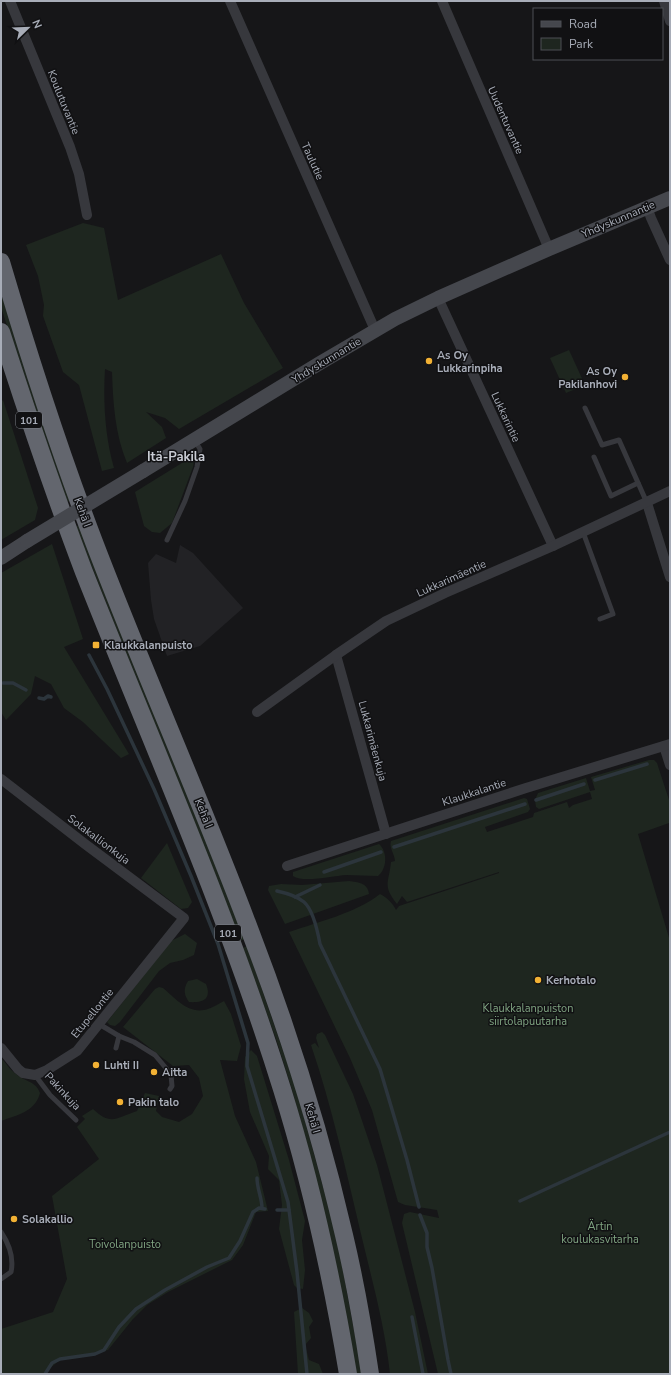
<svg xmlns="http://www.w3.org/2000/svg" width="671" height="1375" font-family="'Nunito Sans',sans-serif">
  <style>
    .built { fill: #222225 }
    .green { fill: #1e261f }
    .lines { fill: none; stroke-linecap: round; stroke-linejoin: round }
    .stream { stroke: #2c353c; stroke-width: 3.5 }
    .lane { stroke: #37383d; stroke-width: 5 }
    .street { stroke: #37383d; stroke-width: 10 }
    .secondary { stroke: #45474d; stroke-width: 14 }
    .highway { stroke: #63666e; stroke-width: 18 }
    .secondary-bridge { stroke: #45474d; stroke-width: 14 }
    .poi-dot { fill: #f2b134; stroke: #111113; stroke-width: 1.5 }
    .labels { text-anchor: middle; stroke-width: 3; stroke-linejoin: round; paint-order: stroke }
    .shield { fill: #111113; stroke: #7b7e86; stroke-width: 1 }
    .shield-label { font-size: 10px; font-weight: bold; fill: #a8adb8 }
    .street-label { font-size: 11px; fill: #a8adb8; stroke: #111113 }
    .poi-label { font-size: 11px; font-weight: bold; fill: #a8adb8; stroke: #111113; text-anchor: start }
    .park-label { font-size: 11px; fill: #7fa381; stroke: #111113 }
    .quarter-label { font-size: 13px; font-weight: bold; fill: #c9ccd4; stroke: #111113 }
  </style>
  <rect width="100%" height="100%" fill="#161618"/>
  <path class="built" d="M 180,545 L 193,553 L 243,608 L 200,646 L 167,656 L 154,619 L 151,600 L 148,563 L 156,554 L 176,563 Z"/>
  <g class="green">
    <path d="M 83,223 L 104,228 L 118,300 L 221,254 L 244,303 L 283,368 L 179,429 L 165,418 L 146,412 L 162,427 L 166,438 L 127,463 C 115,434 113,403 112,372 L 105,369 C 103,402 105,436 114,468 L 102,471 L 79,385 L 63,372 L 43,316 L 44,305 L 38,276 L 26,245 Z"/>
    <path d="M 1,293 L 71,500 L 67,502 L 29,394 L 1,307 Z"/>
    <path d="M 569,350 L 585,385 L 566,393 L 550,358 Z"/>
    <path d="M 3,400 L 38,508 L 35,520 L 1,540 L 1,402 Z"/>
    <path d="M 190,458 L 192,458 L 194,461 L 193,467 L 172,523 L 160,533 L 152,532 L 144,526 L 135,492 Z"/>
    <path d="M 80,524 L 245,939 L 240,941 L 76,527 Z"/>
    <path d="M 52,544 L 83,639 L 64,647 L 129,754 L 121,758 L 83,722 L 64,708 L 51,684 L 35,676 L 31,694 L 6,720 L 1,712 L 1,573 Z"/>
    <path d="M 649,760 L 654,760 L 657,763 L 670,803 L 670,825 L 669,823 L 638,834 L 670,941 L 670,1374 L 438,1374 L 402,1223 L 404,1214 L 410,1212 L 439,1218 L 437,1210 L 405,1205 L 398,1202 L 372,1110 L 350,1058 L 289,932 C 318,922 356,913 380,894 C 386,897 393,903 396,910 L 399,906 L 499,873 L 499,872 L 407,902 L 402,896 L 397,904 C 382,885 389,883 391,862 L 395,861 C 394,852 389,849 391,841 L 524,798 L 527,799 L 530,809 L 528,812 L 485,827 L 487,832 L 533,817 L 534,813 L 567,802 L 569,808 L 573,805 L 592,799 L 590,792 L 539,809 L 536,807 L 535,800 L 538,793 L 586,778 L 590,791 L 595,790 L 591,777 Z"/>
    <path d="M 167,843 L 192,902 L 188,908 L 181,909 L 141,878 Z"/>
    <path d="M 379,844 C 388,852 387,869 378,876 C 367,876 357,875 346,875 C 333,876 303,883 293,876 L 293,872 Z"/>
    <path d="M 349,881 C 358,882 368,883 369,894 L 285,924 L 268,890 L 269,886 L 281,884 L 302,885 Z"/>
    <path d="M 185,934 L 197,943 L 194,955 L 183,960 L 170,963 L 159,971 L 120,1022 L 115,1026 L 110,1025 L 107,1022 L 171,941 Z"/>
    <path d="M 247,946 L 296,1088 L 337,1238 L 362,1374 L 356,1374 L 307,1144 L 292,1090 L 276,1039 L 243,948 Z"/>
    <path d="M 197,979 L 206,984 C 212,999 203,1003 189,1002 C 184,995 183,989 188,981 Z"/>
    <path d="M 159,987 L 163,988 C 175,998 187,1013 204,1010 C 211,1009 218,1004 224,1001 L 231,1014 L 241,1046 L 237,1061 L 220,1060 L 235,1116 L 256,1162 L 268,1211 L 256,1212 L 243,1245 L 232,1260 L 168,1292 L 147,1305 L 133,1319 L 108,1350 L 95,1354 L 61,1359 L 49,1369 L 47,1374 L 1,1374 L 1,1329 L 53,1312 L 67,1279 L 52,1196 L 99,1159 L 77,1127 L 85,1119 L 82,1116 L 93,1109 C 111,1126 116,1118 137,1111 L 145,1093 L 159,1096 L 156,1111 L 162,1117 L 179,1122 L 192,1114 L 203,1096 L 199,1078 L 189,1065 L 173,1066 L 123,1027 L 155,989 Z"/>
    <path d="M 322,1032 L 325,1035 L 353,1094 L 377,1165 L 415,1312 L 428,1374 L 390,1374 C 385,1327 372,1280 361,1234 C 346,1171 332,1107 311,1045 L 315,1043 L 319,1048 L 316,1038 L 317,1034 Z"/>
    <path d="M 251,1050 L 257,1056 L 289,1160 L 305,1221 L 302,1240 L 305,1270 L 303,1289 L 297,1288 L 294,1285 L 279,1229 L 282,1205 L 279,1180 L 268,1169 L 269,1156 L 250,1112 L 244,1079 L 245,1057 Z"/>
    <path d="M 1,1058 C 6,1063 10,1070 16,1074 C 25,1082 36,1081 40,1093 C 35,1112 17,1115 1,1121 Z"/>
    <path d="M 302,1308 L 309,1313 L 313,1321 L 309,1327 L 311,1338 L 305,1345 L 309,1360 L 319,1364 L 323,1374 L 298,1374 L 294,1312 Z"/>
  </g>
  <g class="lines">
    <g class="stream">
      <path d="M 89,655 L 107,689 L 154,789 L 191,876 L 218,944 L 248,1043 L 247,1066 L 288,1202 L 297,1272 L 307,1374"/>
      <path d="M 3,683 L 13,683 L 26,690"/>
      <path d="M 39,698 L 44,699 L 48,696 L 51,697"/>
      <path d="M 595,780 L 647,764"/>
      <path d="M 536,800 L 584,784"/>
      <path d="M 394,847 L 525,804"/>
      <path d="M 324,872 L 381,852"/>
      <path d="M 277,891 C 286,893 297,896 304,902 C 313,910 318,933 320,944 L 380,1069 L 407,1160 L 419,1207"/>
      <path d="M 295,897 L 320,885"/>
      <path d="M 257,1178 C 257,1189 262,1198 262,1208"/>
      <path d="M 520,1201 L 670,1132"/>
      <path d="M 277,1210 L 289,1210"/>
      <path d="M 420,1215 L 427,1233 L 427,1247 L 432,1268 L 448,1360 L 451,1374"/>
      <path d="M 412,1317 L 423,1374"/>
      <path d="M 45,1374 L 52,1363 L 60,1359 L 95,1354 L 104,1350 L 119,1327 L 136,1309 L 165,1290 L 207,1267 L 229,1258 L 240,1241 L 253,1212 L 259,1208 L 265,1209"/>
    </g>
    <g class="lane">
      <path d="M 585,408 L 602,445 L 619,440 L 647,503"/>
      <path d="M 594,457 L 611,496 L 638,483"/>
      <path d="M 583,532 L 613,614 L 600,619"/>
      <path d="M 167,540 L 185,501 L 197,467 L 200,449 L 195,441"/>
      <path d="M 99,1024 L 119,1036 L 134,1042 L 155,1055 L 165,1067 L 171,1075 L 172,1086 L 170,1089"/>
      <path d="M 116,1048 L 119,1036"/>
      <path d="M 35,1075 L 50,1095 L 76,1120"/>
      <path d="M 1,1232 C 9,1244 14,1258 11,1272 L 1,1279"/>
    </g>
    <g class="street">
      <path d="M 10,1 L 70,147 L 79,174 L 87,215"/>
      <path d="M 230,1 L 375,330"/>
      <path d="M 442,1 L 549,249"/>
      <path d="M 664,1 L 670,21"/>
      <path d="M 647,207 L 651,218 L 670,260"/>
      <path d="M 438,298 L 553,546"/>
      <path d="M 647,503 L 670,577"/>
      <path d="M 336,655 L 386,834"/>
      <path d="M 257,712 L 336,655 L 386,621 L 445,593 L 553,546 L 670,491"/>
      <path d="M 664,746 L 670,765"/>
      <path d="M 1,779 L 85,844 L 184,918 L 77,1051 L 47,1070 L 35,1075 L 23,1073 L 18,1069 L 1,1048"/>
      <path d="M 287,866 L 526,788 L 670,744"/>
    </g>
    <g class="secondary">
      <path d="M 143,471 L 320,363 L 395,319 L 438,298 L 549,249 L 670,198"/>
      <path d="M 1,558 L 27,541"/>
    </g>
    <g class="highway">
      <path d="M 1,262 C 29,357 59,450 94,542 C 144,673 201,800 250,931 C 288,1030 320,1131 344,1235 C 355,1281 363,1327 370,1374"/>
      <path d="M 1,332 C 27,413 54,493 84,572 C 152,744 227,912 282,1089 C 311,1182 332,1278 348,1374"/>
    </g>
    <path class="secondary-bridge" d="M 27,541 L 143,471"/>
  </g>
  <g class="poi-dot">
    <circle cx="429" cy="361" r="4"/>
    <circle cx="625" cy="377" r="4"/>
    <rect x="92" y="641" width="8" height="8" rx="2"/>
    <circle cx="538" cy="980" r="4"/>
    <circle cx="96" cy="1065" r="4"/>
    <circle cx="154" cy="1072" r="4"/>
    <circle cx="120" cy="1102" r="4"/>
    <circle cx="14" cy="1219" r="4"/>
  </g>
  <g class="labels">
    <g class="shield">
      <rect x="16" y="412" width="26" height="16" rx="3"/>
      <rect x="215" y="925" width="26" height="16" rx="3"/>
    </g>
    <g class="shield-label">
      <text x="29" y="424">101</text>
      <text x="228" y="937">101</text>
    </g>
    <g class="street-label">
      <text transform="translate(64 102) rotate(68)" y="4">Koulutuvantie</text>
      <text transform="translate(506 120) rotate(66)" y="4">Uudentuvantie</text>
      <text transform="translate(313 161) rotate(66)" y="4">Taulutie</text>
      <text transform="translate(618 219) rotate(-23)" y="4">Yhdyskunnantie</text>
      <text transform="translate(326 360) rotate(-31)" y="4">Yhdyskunnantie</text>
      <text transform="translate(506 417) rotate(65)" y="4">Lukkarintie</text>
      <text transform="translate(83 512) rotate(70)" y="4">Kehä I</text>
      <text transform="translate(451 578) rotate(-24)" y="4">Lukkarimäentie</text>
      <text transform="translate(373 741) rotate(75)" y="4">Lukkarimäenkuja</text>
      <text transform="translate(474 792) rotate(-18)" y="4">Klaukkalantie</text>
      <text transform="translate(204 813) rotate(68)" y="4">Kehä I</text>
      <text transform="translate(99 839) rotate(37)" y="4">Solakallionkuja</text>
      <text transform="translate(92 1013) rotate(-51)" y="4">Etupellontie</text>
      <text transform="translate(63 1091) rotate(47)" y="4">Pakinkuja</text>
      <text transform="translate(313 1118) rotate(74)" y="4">Kehä I</text>
    </g>
    <g class="poi-label">
      <text x="437" y="359">As Oy<tspan x="437" dy="13">Lukkarinpiha</tspan></text>
      <text x="617" y="375" text-anchor="end">As Oy<tspan x="617" dy="13">Pakilanhovi</tspan></text>
      <text x="104" y="649">Klaukkalanpuisto</text>
      <text x="546" y="984">Kerhotalo</text>
      <text x="104" y="1069">Luhti II</text>
      <text x="162" y="1076">Aitta</text>
      <text x="128" y="1106">Pakin talo</text>
      <text x="22" y="1223">Solakallio</text>
    </g>
    <g class="park-label">
      <text x="528" y="1012">Klaukkalanpuiston<tspan x="528" dy="13">siirtolapuutarha</tspan></text>
      <text x="600" y="1230">Ärtin<tspan x="600" dy="13">koulukasvitarha</tspan></text>
      <text x="125" y="1248">Toivolanpuisto</text>
    </g>
    <g class="quarter-label">
      <text x="176" y="461">Itä-Pakila</text>
    </g>
  </g>
  <rect width="671" height="1375" fill="none" stroke="#a8adb8" stroke-width="4"/>
  <rect x="533" y="8" width="130" height="52" fill="#111113" stroke="#4d4f55"/>
  <rect x="541" y="21" width="20" height="6" fill="#45474d" stroke="#4d4f55"/>
  <text x="569" y="28" font-size="12" fill="#a8adb8">Road</text>
  <rect x="541" y="38" width="20" height="12" fill="#1e261f" stroke="#4d4f55"/>
  <text x="569" y="48" font-size="12" fill="#a8adb8">Park</text>
  <g transform="translate(28 28) rotate(67)" stroke="#111113" stroke-width="3" paint-order="stroke">
  <path d="M0-3L7 15L0 10L-7 15Z" fill="#a8adb8"/>
  <text y="-6" font-size="11" font-weight="bold" text-anchor="middle" fill="#a8adb8">N</text>
  </g>
</svg>
